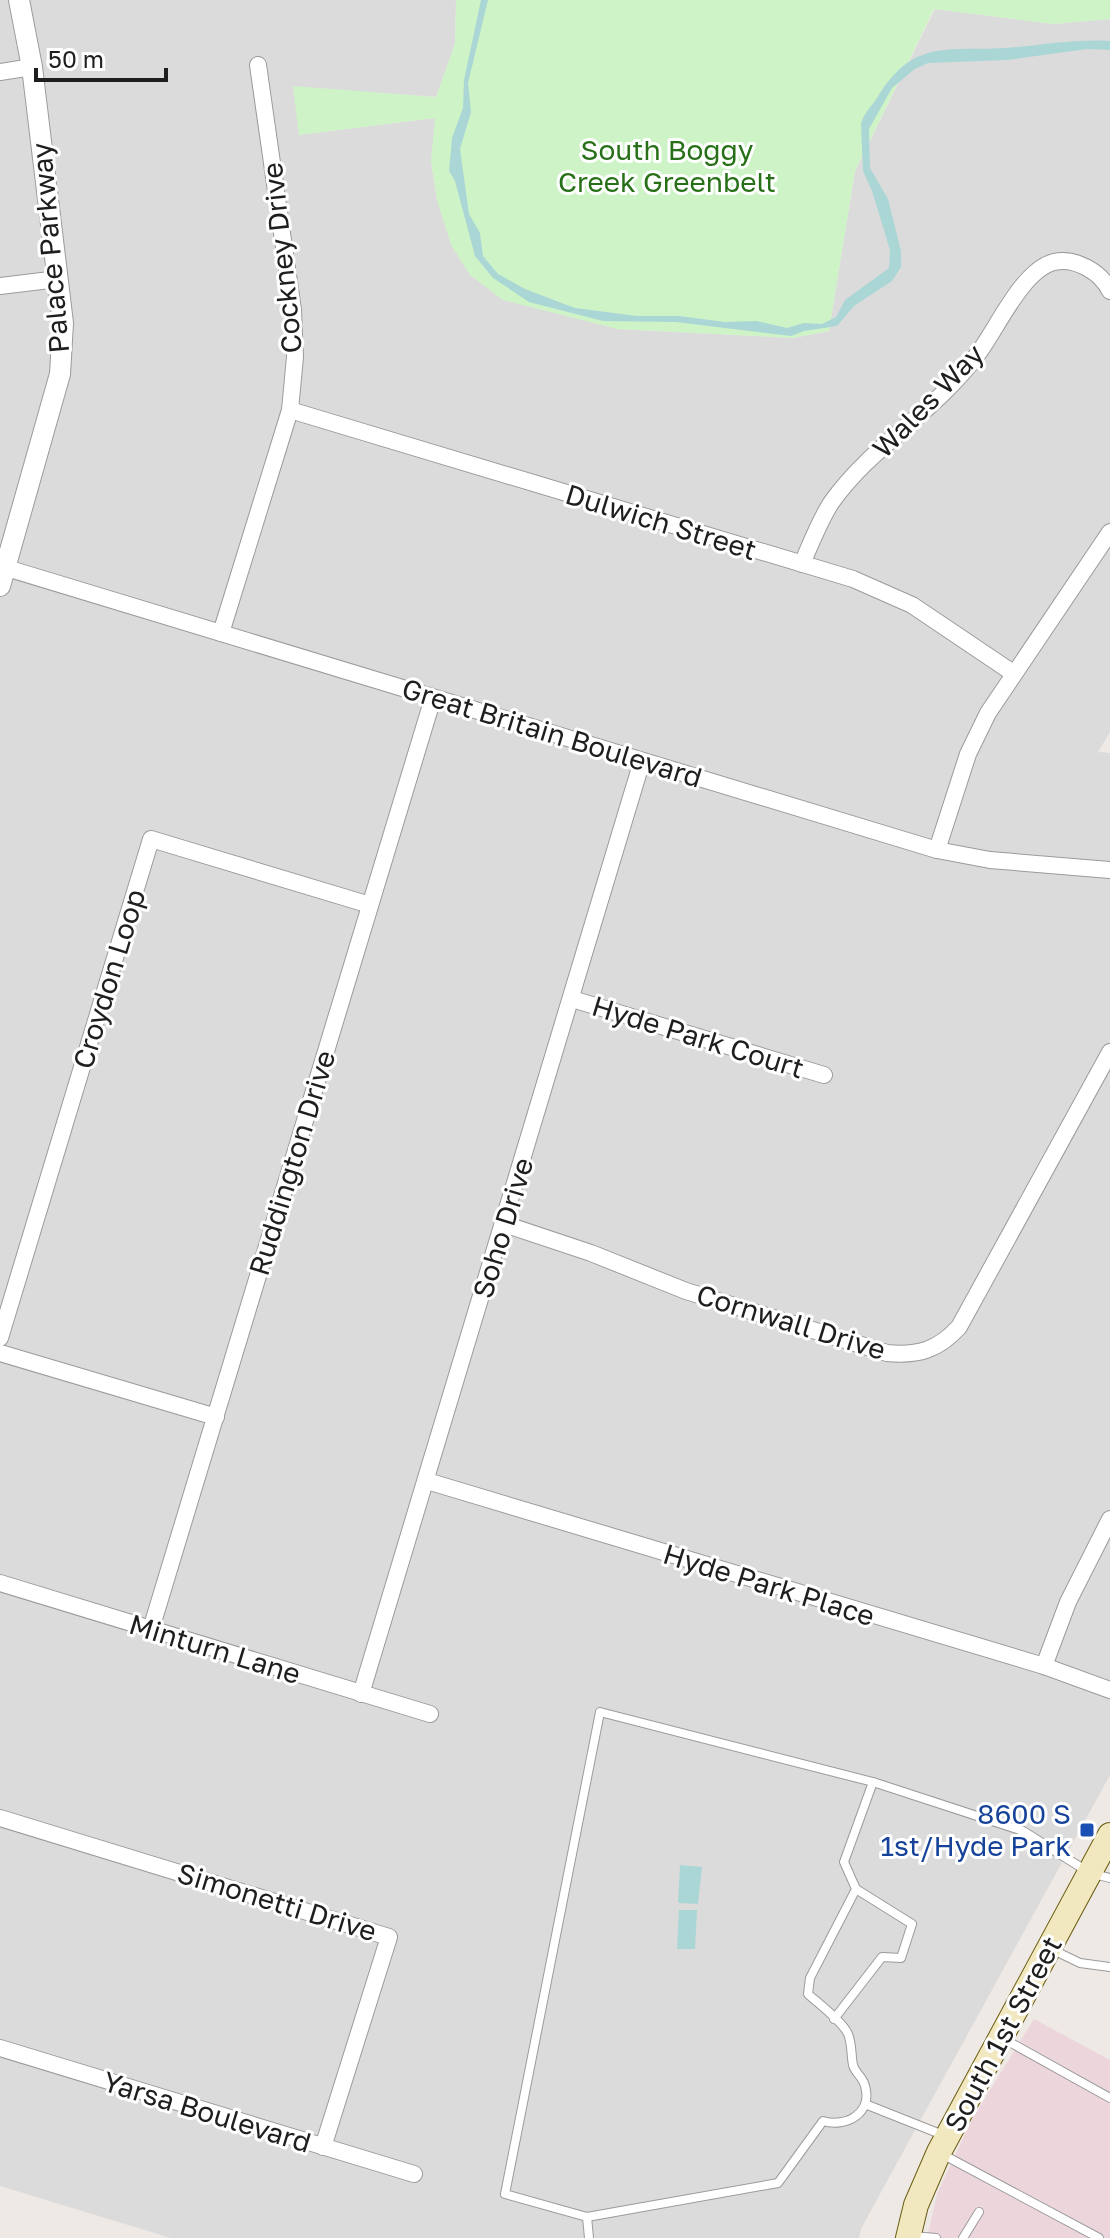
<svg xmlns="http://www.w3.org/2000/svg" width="1110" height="2238" font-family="'Golos Text',sans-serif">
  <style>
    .residential { fill: #dcdbdb }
    .commercial { fill: #edd6db }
    .park { fill: #cef3c7 }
    .water { fill: #aad6d5 }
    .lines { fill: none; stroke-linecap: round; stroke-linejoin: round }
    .service-casing { stroke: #9b9b9b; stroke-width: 10 }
    .minor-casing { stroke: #9b9b9b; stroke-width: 18 }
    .tertiary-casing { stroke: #9b9b9b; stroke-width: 22 }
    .secondary-casing { stroke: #695c11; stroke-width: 26 }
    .service { stroke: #fff; stroke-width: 8 }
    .minor { stroke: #fff; stroke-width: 16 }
    .tertiary { stroke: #fff; stroke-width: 20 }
    .secondary { stroke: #f2e8bf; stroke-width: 24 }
    .transit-dot { fill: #1a4fb4; stroke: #fff; stroke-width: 3 }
    .labels { text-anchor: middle; stroke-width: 6; stroke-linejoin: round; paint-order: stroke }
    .park-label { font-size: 28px; fill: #277018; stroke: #fff }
    .street-label { font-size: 28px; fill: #1e1e1e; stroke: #fff }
    .transit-label { font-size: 28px; fill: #164399; stroke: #fff; text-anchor: end }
  </style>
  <rect width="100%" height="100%" fill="#eee9e5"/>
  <path class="residential" d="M 0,0 L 456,0 L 455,44 L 436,97 L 294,87 L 299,135 L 436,118 L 431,161 L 437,200 L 617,329 L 793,338 L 829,331 L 855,171 L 935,9 L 1053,24 L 1110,19 L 1110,732 L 1098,752 L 1110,753 L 1110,1775 L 886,2183 L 861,2229 L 859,2238 L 171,2238 L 0,2186 Z"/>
  <path class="commercial" d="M 1034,2019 L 1110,2060 L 1110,2238 L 927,2238 L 937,2194 L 972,2119 Z"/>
  <path class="park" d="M 456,0 L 1110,0 L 1110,19 L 1053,24 L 934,9 L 855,171 L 829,331 L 793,338 L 617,329 L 503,300 L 470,275 L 451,245 L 437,200 L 431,161 L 435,118 L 299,135 L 293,86 L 436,97 L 455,44 Z"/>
  <g class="water">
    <path d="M 481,0 L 488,0 L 468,83 L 471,112 L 460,149 L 469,214 L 480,233 L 483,256 L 498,274 L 525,289 L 575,308 L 637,316 L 679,316 L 725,322 L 757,321 L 787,328 L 804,323 L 822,324 L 836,317 L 845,300 L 889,268 L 890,250 L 872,191 L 863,171 L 861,124 C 863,114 871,107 877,98 C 916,33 954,54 1017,47 C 1049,44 1078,39 1110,41 L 1110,50 L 1087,49 L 1007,60 L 928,63 L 915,69 L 892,88 L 869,129 L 870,168 L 888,199 L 901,251 L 901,267 L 892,281 L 854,306 L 837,326 L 804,331 L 791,336 L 676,322 L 603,321 L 529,302 L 493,278 L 475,256 L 455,181 L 449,171 L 452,138 L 463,108 L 464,80 Z"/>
    <path d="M 680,1865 L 702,1867 L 698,1904 L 678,1903 Z"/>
    <path d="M 679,1910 L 697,1910 L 695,1949 L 677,1949 Z"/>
  </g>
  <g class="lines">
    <g class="service-casing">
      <g id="service">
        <path d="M 600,1712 L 873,1782 L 844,1862 L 856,1889 L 810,1978 L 808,1994 C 818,2003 843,2022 848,2034 C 852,2043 851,2055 853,2065 C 855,2073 863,2077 865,2086 C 873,2113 846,2128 823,2121 L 778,2183 L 587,2217 L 505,2194 Z"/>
        <path d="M 873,1782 L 1023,1831 L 1090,1873 L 1110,1878"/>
        <path d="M 1053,1950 L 1080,1963 L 1110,1967"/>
        <path d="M 834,2019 L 882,1957 L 901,1958 L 912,1924 L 856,1889"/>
        <path d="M 1004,2039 L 1110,2098"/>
        <path d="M 865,2104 L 943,2135"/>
        <path d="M 940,2153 L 1099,2238"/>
        <path d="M 587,2217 L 589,2238"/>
        <path d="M 913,2236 L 936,2238"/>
        <path d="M 963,2238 L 979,2212"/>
      </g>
    </g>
    <g class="minor-casing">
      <g id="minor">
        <path d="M 0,72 L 32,67"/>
        <path d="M 0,286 L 58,279"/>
        <path d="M 290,410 L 853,579 L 912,605 L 1013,673"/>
        <path d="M 802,564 C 811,543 819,522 831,503 C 871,446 936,411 977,355 C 997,329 1022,270 1054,262 C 1075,257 1101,272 1110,291"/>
        <path d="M 0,566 L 937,850 L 990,860 L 1110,870"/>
        <path d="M 221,633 L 290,410 L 295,357 L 293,310 L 258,65"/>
        <path d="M 937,850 L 968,754 L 988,713 L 1110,532"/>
        <path d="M 572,999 L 824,1075"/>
        <path d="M 504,1224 L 591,1253 L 686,1291 L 887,1353 C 918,1356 938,1350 959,1327 L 1110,1052"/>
        <path d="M 0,1338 L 151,839 L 370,905"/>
        <path d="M 0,1353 L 216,1417"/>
        <path d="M 427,1481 L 1044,1666 L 1110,1690"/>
        <path d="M 0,1583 L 430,1714"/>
        <path d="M 151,1629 L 433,698"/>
        <path d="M 1044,1666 L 1068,1602 L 1110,1519"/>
        <path d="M 361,1694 L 642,761"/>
        <path d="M 0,1818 L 389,1937 L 323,2147"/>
        <path d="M 0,2048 L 414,2174"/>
      </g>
    </g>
    <g class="tertiary-casing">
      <path id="tertiary" d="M 0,586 L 60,374 L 63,323 L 32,67 L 19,0"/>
    </g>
    <g class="secondary-casing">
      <path id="secondary" d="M 908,2238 L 916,2205 L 939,2152 L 1110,1835"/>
    </g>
    <use href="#service" class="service"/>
    <use href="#minor" class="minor"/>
    <use href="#tertiary" class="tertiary"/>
    <use href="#secondary" class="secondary"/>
  </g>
  <rect class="transit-dot" x="1079" y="1822" width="16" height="16" rx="4"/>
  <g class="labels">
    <g class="park-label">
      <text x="667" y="160">South Boggy<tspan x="667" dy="32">Creek Greenbelt</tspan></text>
    </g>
    <g class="street-label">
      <text transform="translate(50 248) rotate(-95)" y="10">Palace Parkway</text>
      <text transform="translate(282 258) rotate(-96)" y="10">Cockney Drive</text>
      <text transform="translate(928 401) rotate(-46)" y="10">Wales Way</text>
      <text transform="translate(661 522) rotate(17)" y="10">Dulwich Street</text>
      <text transform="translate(552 733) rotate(17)" y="10">Great Britain Boulevard</text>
      <text transform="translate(109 979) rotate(-73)" y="10">Croydon Loop</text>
      <text transform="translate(698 1037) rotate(17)" y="10">Hyde Park Court</text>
      <text transform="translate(292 1163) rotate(-73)" y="10">Ruddington Drive</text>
      <text transform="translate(503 1228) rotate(-73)" y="10">Soho Drive</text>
      <text transform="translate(791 1322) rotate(17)" y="10">Cornwall Drive</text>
      <text transform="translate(769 1585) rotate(17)" y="10">Hyde Park Place</text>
      <text transform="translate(215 1649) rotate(17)" y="10">Minturn Lane</text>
      <text transform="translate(277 1902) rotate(17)" y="10">Simonetti Drive</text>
      <text transform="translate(1003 2034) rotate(-62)" y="10">South 1st Street</text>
      <text transform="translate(207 2112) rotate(17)" y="10">Yarsa Boulevard</text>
    </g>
    <g class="transit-label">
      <text x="1071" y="1824">8600 S<tspan x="1071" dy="32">1st/Hyde Park</tspan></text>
    </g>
  </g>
  <path d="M36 68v12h130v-12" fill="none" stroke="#1e1e1e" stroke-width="4"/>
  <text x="48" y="68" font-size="24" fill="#1e1e1e" stroke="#ffffff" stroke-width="6" paint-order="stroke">50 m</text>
</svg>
